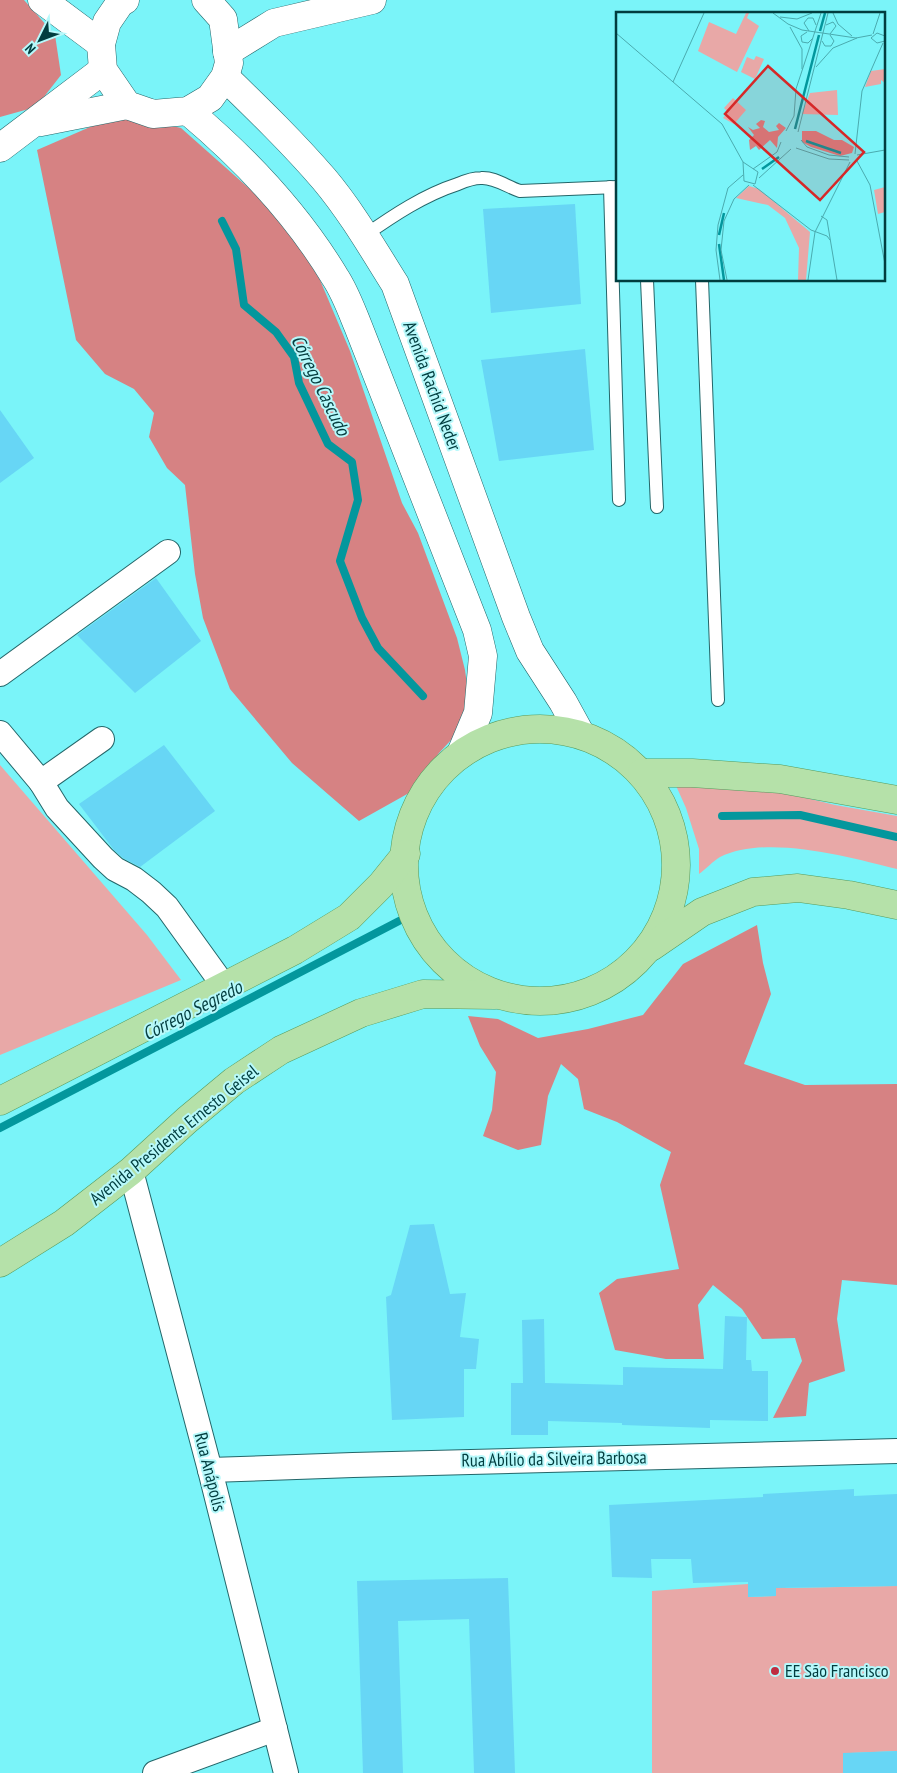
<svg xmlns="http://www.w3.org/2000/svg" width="897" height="1773" font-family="'PT Sans Narrow',sans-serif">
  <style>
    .green { fill: #e8a8a7 }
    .forest { fill: #d68283 }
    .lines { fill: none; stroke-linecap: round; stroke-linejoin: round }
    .stream { stroke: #03979d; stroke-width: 8 }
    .building { fill: #67d6f5 }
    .service-casing { stroke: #246669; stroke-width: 14 }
    .minor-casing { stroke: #246669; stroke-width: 26 }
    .tertiary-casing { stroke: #246669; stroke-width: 29 }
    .secondary-casing { stroke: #246669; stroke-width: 29 }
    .primary-casing { stroke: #569b5e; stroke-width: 29 }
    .service { stroke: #fff; stroke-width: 12 }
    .minor { stroke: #fff; stroke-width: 24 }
    .tertiary { stroke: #fff; stroke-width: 28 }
    .secondary { stroke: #fff; stroke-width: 28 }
    .primary { stroke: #b5e1a9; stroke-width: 28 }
    .poi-dot { fill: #be2d40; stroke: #b7f9fb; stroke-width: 2 }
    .labels { text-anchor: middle; stroke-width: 4; stroke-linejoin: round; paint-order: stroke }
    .street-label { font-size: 18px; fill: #013d3f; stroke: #b7f9fb }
    .poi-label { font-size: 18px; fill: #013d3f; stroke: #b7f9fb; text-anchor: start }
    .water-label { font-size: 19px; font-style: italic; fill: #053e40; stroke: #b7f9fb }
    .inset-river { fill: none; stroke: #03979d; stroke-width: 2.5 }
    .inset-road { fill: none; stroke: #4aabaf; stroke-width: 1 }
    .view { fill: #d62828; fill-opacity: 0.15; stroke: #d62828; stroke-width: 2.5 }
    .inset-edge { fill: none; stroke: #013d3f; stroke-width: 2.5 }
  </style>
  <rect width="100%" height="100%" fill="#7af4f9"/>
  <g class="green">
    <path d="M 0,765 L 147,935 L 181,980 L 0,1055 Z"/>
    <path d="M 673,779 L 778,791 L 835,805 L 897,816 L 897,869 C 849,857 767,834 720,857 C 713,861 706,869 699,874 L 699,849 L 686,808 Z"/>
    <path d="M 775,1580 L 786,1588 L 897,1586 L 897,1751 L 851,1753 L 844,1773 L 652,1773 L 652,1591 L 748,1584 L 749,1597 L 775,1596 Z"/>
  </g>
  <g class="forest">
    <path d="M 0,0 L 24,0 L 55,35 L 61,75 L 36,107 L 0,117 Z"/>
    <path d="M 120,114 L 181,128 L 270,207 L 299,245 L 320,280 L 350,351 L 402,503 L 418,533 L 457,638 L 465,670 L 469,699 L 464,726 L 439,753 L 409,793 L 359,821 L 292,763 L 230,689 L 203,618 L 195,574 L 185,485 L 167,468 L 149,437 L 154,413 L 134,389 L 105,374 L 76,340 L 37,150 Z"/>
    <path d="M 757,925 L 763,963 L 771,994 L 744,1064 L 805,1085 L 897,1084 L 897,1285 L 842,1280 L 837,1319 L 845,1371 L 809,1383 L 806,1416 L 773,1418 L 802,1361 L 795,1338 L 762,1339 L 742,1309 L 713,1285 L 698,1305 L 704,1359 L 666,1359 L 615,1350 L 599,1293 L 617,1279 L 679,1269 L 660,1185 L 671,1152 L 617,1122 L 584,1109 L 578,1079 L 561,1064 L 548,1096 L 541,1145 L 518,1150 L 483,1136 L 492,1110 L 496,1072 L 480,1046 L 468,1016 L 498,1019 L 538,1038 L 588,1029 L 643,1015 L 683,964 Z"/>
  </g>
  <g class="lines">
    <g class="stream">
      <path d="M 222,221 L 236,249 L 244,305 L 276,332 L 294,357 L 299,383 L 328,444 L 352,462 L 358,500 L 340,561 L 362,618 L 378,648 L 423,696"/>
      <path d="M 722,816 L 800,815 L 897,837"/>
      <path d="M 0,1128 L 399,921"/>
    </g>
  </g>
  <g class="building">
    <path d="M 575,204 L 581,304 L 491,313 L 483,209 Z"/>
    <path d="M 585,349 L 594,450 L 499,461 L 481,360 Z"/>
    <path d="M 0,410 L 34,458 L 0,483 Z"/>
    <path d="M 156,578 L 201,641 L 135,693 L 77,635 Z"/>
    <path d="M 164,745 L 215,811 L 140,867 L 123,858 L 114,850 L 79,804 Z"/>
    <path d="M 434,1224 L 450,1294 L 466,1293 L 460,1337 L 479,1339 L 476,1369 L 464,1369 L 464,1417 L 392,1420 L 386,1297 L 391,1295 L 410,1225 Z"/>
    <path d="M 725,1316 L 747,1317 L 746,1360 L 751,1360 L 752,1371 L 768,1371 L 768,1421 L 710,1420 L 710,1428 L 622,1425 L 622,1423 L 548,1421 L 548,1435 L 511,1435 L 511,1383 L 523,1383 L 522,1320 L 544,1319 L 545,1383 L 623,1385 L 623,1367 L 723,1369 Z"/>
    <path d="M 854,1489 L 854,1496 L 897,1494 L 897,1586 L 776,1588 L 776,1596 L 748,1597 L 748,1582 L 693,1583 L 691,1559 L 651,1559 L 652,1578 L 612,1577 L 609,1505 L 763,1497 L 763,1494 Z"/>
    <path d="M 508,1578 L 515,1773 L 474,1773 L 469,1619 L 398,1621 L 403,1773 L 363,1773 L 357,1581 Z"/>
    <path d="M 897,1751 L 897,1773 L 843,1773 L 843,1753 Z"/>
  </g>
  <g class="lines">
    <g class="service-casing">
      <g id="service">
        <path d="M 610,187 L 619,500"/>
        <path d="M 364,236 C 394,215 424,195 458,184 C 465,181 473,178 481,178 C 495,177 507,187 520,191 L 617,187"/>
        <path d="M 647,280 L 657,507"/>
        <path d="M 702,280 L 718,700"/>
      </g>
    </g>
    <g class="minor-casing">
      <g id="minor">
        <path d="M 0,674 L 168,552"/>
        <path d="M 0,733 L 41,782"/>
        <path d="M 102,739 L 41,782 L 57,808 L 103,858 L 115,869 L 134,879 L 151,892 L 167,907 L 224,986"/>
        <path d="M 131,1171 L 210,1470 L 286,1773"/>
        <path d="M 210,1470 L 353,1465 L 897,1451"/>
        <path d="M 155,1773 L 275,1729"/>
      </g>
    </g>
    <g class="tertiary-casing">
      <g id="tertiary">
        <path d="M 227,52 L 274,23 L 372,0"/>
        <path d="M 41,122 L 127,105"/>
        <path d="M 0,148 L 103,70"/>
      </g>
    </g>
    <g class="secondary-casing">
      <g id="secondary">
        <path d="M 42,0 L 101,44"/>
        <path d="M 125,0 L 120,3 L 107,22 L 101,44 L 103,70 L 127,105 L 153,114 L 188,111 L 210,98 L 225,77 L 229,63 L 223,19 L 206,0"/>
        <path d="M 225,77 C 259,110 293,143 324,179 C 351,211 373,249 395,284 L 516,617 L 530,651 L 563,702 L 580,733"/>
        <path d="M 188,111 C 244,158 297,214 335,277 C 345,292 351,309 358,326 L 477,630 L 483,656 L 478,713 L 462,751"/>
      </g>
    </g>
    <g class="primary-casing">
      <g id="primary">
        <circle cx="540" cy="865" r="136"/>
        <path d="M 642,773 L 692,773 L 780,779 L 897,800"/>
        <path d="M 651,947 L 702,912 L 753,892 L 798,888 L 849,895 L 897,905"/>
        <path d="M 0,1101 L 295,950 L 349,917 L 381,885 L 406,854"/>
        <path d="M 0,1263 L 64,1223 L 131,1171 L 187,1120 L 234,1081 L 281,1050 L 361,1013 L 423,994 L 495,995"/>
      </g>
    </g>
    <use href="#service" class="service"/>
    <use href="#minor" class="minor"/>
    <use href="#tertiary" class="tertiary"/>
    <use href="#secondary" class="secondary"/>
    <use href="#primary" class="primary"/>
  </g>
  <circle class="poi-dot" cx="775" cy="1671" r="5"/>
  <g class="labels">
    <g class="street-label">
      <text transform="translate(432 386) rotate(70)" y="6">Avenida Rachid Neder</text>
      <text transform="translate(174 1135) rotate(-39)" y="6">Avenida Presidente Ernesto Geisel</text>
      <text transform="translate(554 1459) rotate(-1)" y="6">Rua Abílio da Silveira Barbosa</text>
      <text transform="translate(210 1472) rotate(76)" y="6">Rua Anápolis</text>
    </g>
    <g class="poi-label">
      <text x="785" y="1677">EE São Francisco</text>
    </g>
    <g class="water-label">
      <text transform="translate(321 385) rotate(64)" y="7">Córrego Cascudo</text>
      <text transform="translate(192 1010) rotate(-27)" y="7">Córrego Segredo</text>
    </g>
  </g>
  <g transform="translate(616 12)">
    <rect width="269" height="269" fill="#7af4f9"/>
    <path d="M 130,1 L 133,1 L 131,6 L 143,14 L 121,60 L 82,39 L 93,10 L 120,22 ZM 140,44 L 148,47 L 139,67 L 125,60 L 131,45 L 138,48 ZM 269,57 L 269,71 L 265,68 L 265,72 L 249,75 L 255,59 ZM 221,78 L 222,103 L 186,102 L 194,81 ZM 117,86 L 130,98 L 118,112 L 107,106 L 112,100 L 108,96 ZM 133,174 L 143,177 L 194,220 L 190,268 L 182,268 L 183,236 L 169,206 L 152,193 L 120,186 ZM 269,175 L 269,200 L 262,202 L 258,178 Z" fill="#e8a8a7"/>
    <path d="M 145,108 L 149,109 L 147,115 L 153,120 L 163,118 L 160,114 L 163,111 L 170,116 L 162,125 L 161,136 L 154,128 L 143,138 L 140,134 L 134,138 L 133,128 L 138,123 L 132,115 L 137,118 L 144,116 L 140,112 ZM 186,119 L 200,119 L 218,128 L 226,128 L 238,135 L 236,141 L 224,144 L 195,135 L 186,130 Z" fill="#d68283"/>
    <path class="inset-river" d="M 204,19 L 209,1M 179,117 L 203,23M 190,129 L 225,141M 146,157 L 163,145M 103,223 L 108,201M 103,232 L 108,268"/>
    <path class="inset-road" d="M 157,1 L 172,12 L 186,18 L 240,26 L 256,23M 217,1 L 222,12 L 236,24M 164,5 L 181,7 L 196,1M 210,13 L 217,10 L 220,14 L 214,22M 174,15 L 186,37 L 186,57M 193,19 L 188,11 L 192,6 L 197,6 L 200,13M 191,20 L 185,24 L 186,30 L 192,31 L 197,26M 0,21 L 106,112 L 127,150 L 128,169 L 139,172 L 142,160 L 127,150M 257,22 L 264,1M 269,24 L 261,21 L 255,26 L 261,31 L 269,29M 206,29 L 209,34 L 215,34 L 218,29 L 214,23M 200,55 L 217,36 L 241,26M 57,70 L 88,1M 170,119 L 178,104 L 180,77 L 205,1M 182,120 L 212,1M 185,128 L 191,135 L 213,143 L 233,145M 180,136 L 213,147 L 233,148M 239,142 L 246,79 L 267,31M 241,143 L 269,138M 241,149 L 254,173 L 269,252M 137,157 L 161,140 L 165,130M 143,166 L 175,137M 137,173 L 195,218 L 211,224 L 214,228M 205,204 L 211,208 L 221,268M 104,268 L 100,238 L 102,213 L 112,176 L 127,163M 111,268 L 105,238 L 108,209 L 118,187 L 133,173M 192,268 L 199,220 L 234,150"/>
    <path class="view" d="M 152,54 L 248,140 L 204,188 L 109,102 Z"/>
    <rect width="269" height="269" class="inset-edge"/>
  </g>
  <g transform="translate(40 40) rotate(228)" stroke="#b7f9fb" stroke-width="4" paint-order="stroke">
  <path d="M0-4L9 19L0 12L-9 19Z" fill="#013d3f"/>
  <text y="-8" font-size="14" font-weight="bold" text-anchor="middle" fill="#013d3f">N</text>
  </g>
</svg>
